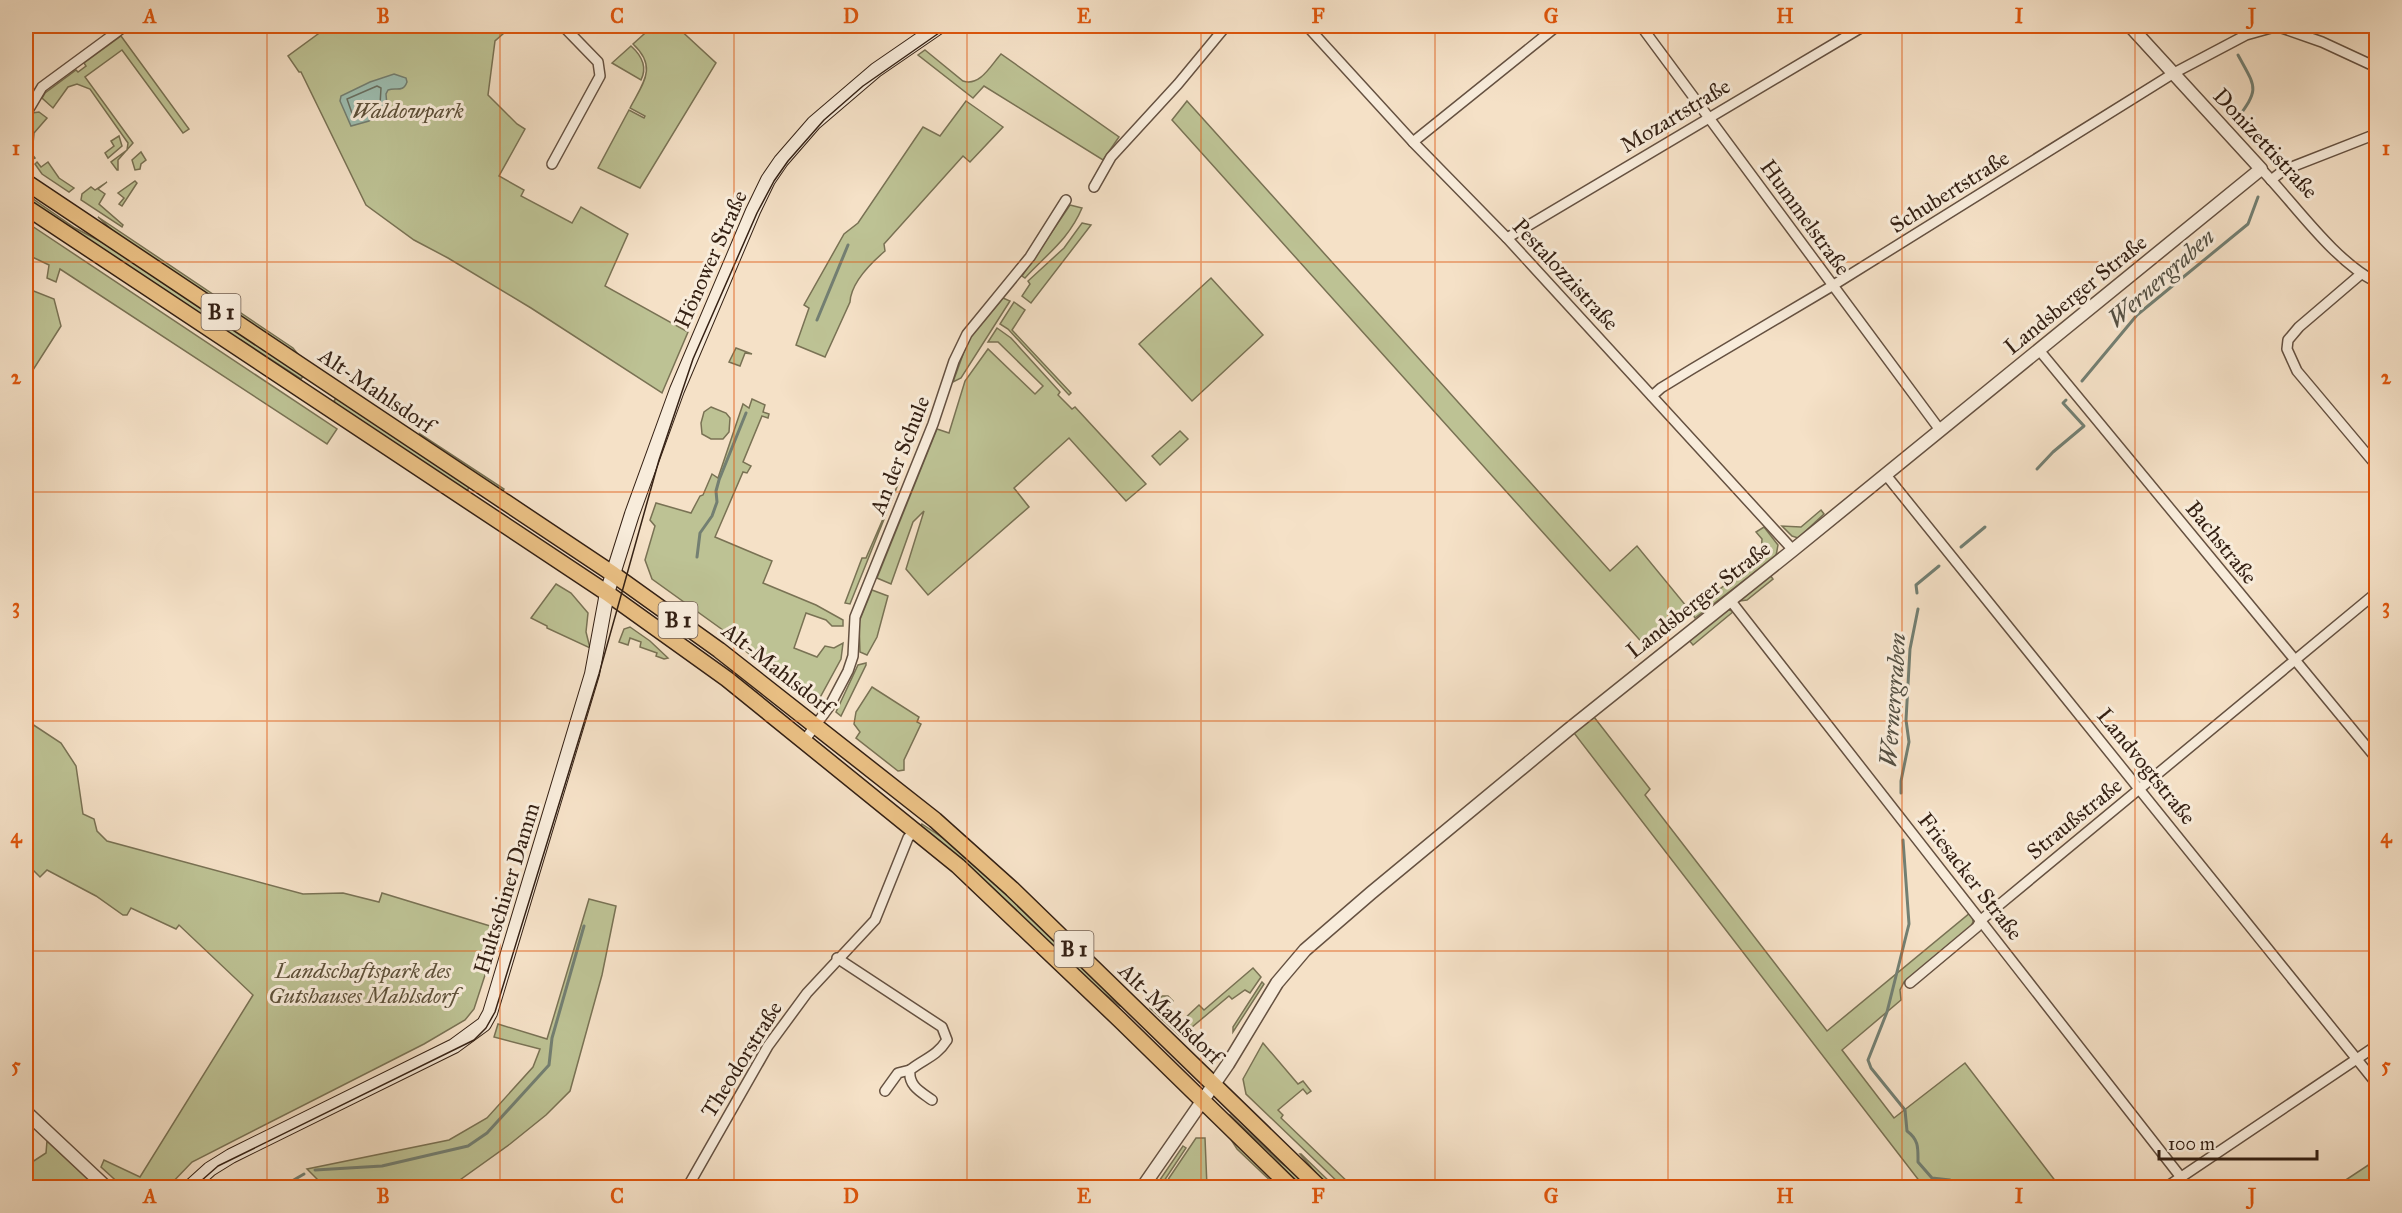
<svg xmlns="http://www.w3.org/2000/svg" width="2402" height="1213" font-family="'IM FELL Great Primer',serif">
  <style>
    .green { fill: #bdc294; stroke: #797254; stroke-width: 1.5 }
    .water { fill: #9dbeb1; stroke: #737f72; stroke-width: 1.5 }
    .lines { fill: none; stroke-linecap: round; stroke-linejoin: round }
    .shore { stroke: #697062; stroke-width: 1.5 }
    .stream { stroke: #737f72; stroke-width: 3 }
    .minor-casing { stroke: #655141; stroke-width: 12 }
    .tertiary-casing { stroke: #655141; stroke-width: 15 }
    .secondary-casing { stroke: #352114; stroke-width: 16 }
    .primary-casing { stroke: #352114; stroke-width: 18 }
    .minor { stroke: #f8ecdb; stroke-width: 9 }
    .tertiary { stroke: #f8ecdb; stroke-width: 12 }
    .secondary { stroke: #f8ecdb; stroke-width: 14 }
    .primary { stroke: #eac084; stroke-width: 15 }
    .tram { stroke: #352114; stroke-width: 1.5 }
    .grid { fill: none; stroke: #df560c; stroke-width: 1.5; stroke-opacity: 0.55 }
    .labels { text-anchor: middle; stroke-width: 6; stroke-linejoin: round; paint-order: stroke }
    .shield { fill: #f8ecdb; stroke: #705e50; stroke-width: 1.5 }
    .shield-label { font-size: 21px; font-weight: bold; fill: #352114 }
    .park-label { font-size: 22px; font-style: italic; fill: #5e513a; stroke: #f8ecdb }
    .street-label { font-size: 22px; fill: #352114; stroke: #f8ecdb }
    .water-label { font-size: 24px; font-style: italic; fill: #545043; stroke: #f8ecdb }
    .neatline { fill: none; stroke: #df560c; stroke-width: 2 }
    .grid-label { font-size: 20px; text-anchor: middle; font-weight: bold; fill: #df560c }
  </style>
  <rect width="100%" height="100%" fill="#f5e1c7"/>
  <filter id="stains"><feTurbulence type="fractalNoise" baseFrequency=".00333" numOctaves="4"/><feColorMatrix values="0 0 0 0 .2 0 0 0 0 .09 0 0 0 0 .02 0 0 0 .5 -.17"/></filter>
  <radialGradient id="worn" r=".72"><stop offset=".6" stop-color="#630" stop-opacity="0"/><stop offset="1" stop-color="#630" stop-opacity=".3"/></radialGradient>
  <g class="green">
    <path d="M 329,26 L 512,26 L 495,41 L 488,95 L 517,124 L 525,129 L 499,176 L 524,190 L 521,196 L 572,223 L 581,207 L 628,234 L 605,286 L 688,332 L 662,393 L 531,308 L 448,258 L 414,240 L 366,205 L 301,72 L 299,72 L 288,56 Z"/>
    <path d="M 653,26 L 676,26 L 716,63 L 640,188 L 598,168 L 629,110 L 644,118 L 645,116 L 630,108 C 643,83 658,67 633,44 Z"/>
    <path d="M 121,36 L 189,129 L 183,133 L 122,50 L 85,77 L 133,143 L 118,160 L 118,170 L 117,170 L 111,162 L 127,150 L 128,143 L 90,89 L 77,84 L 68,87 L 53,108 L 42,98 L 45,93 L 76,70 L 78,72 L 86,66 L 84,63 Z"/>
    <path d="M 631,46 C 641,55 648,66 641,80 L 612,63 Z"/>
    <path d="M 925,50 L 963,81 C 980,87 991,65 1001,54 L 1119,137 L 1103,160 L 984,86 L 973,98 L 918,55 Z"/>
    <path d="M 966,101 L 1003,127 L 970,162 L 963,156 L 884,244 L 885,251 C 871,263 851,283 850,302 L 825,357 L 796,345 L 809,308 L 804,305 L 844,234 L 858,223 L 923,127 L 940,136 Z"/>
    <path d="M 1187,101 L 1610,571 L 1637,546 L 1691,612 L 1761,556 L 1762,539 L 1756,532 L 1764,527 L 1778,545 L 1776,556 L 1695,618 L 1691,612 L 1647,648 L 1172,120 Z"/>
    <path d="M 39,112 L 47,118 L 34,133 L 33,144 L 27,148 L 35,158 L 31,160 C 23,150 23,136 30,124 L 26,121 L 32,113 Z"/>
    <path d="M 119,136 L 122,146 L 108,158 L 105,153 L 114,146 L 111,141 Z"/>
    <path d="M 141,152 L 146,160 L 141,164 L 140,169 L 135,170 L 132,160 Z"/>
    <path d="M 37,162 L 41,167 L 48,162 L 59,178 L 74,188 L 69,192 L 42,174 L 35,164 Z"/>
    <path d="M 135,181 L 137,183 L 122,206 L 119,204 L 124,198 L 118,193 Z"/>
    <path d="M 107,182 L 98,189 L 105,194 L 99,204 L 123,225 L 122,227 L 81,200 L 82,194 L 91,187 L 95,190 Z"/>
    <path d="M 26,194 L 75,228 L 119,251 L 304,375 L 301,379 L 241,340 L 226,334 L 26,201 Z"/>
    <path d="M 1070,205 L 1082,208 C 1069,239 1047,254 1025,278 L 1022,276 Z"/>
    <path d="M 98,217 L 293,348 L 301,358 L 122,239 Z"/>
    <path d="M 26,222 L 337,429 L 327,444 L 60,269 L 56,282 L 47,278 L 49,265 L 26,254 Z"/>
    <path d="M 1082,223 L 1091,225 L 1031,303 L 1022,296 L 1030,284 L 1028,281 L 1064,248 Z"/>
    <path d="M 1211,278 L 1263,335 L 1192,401 L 1139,344 Z"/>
    <path d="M 26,288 L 54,299 L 61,326 L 26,381 Z"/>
    <path d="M 1003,298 L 1010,301 L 961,378 L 953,382 L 969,338 Z"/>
    <path d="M 1014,302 L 1025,310 L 1012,330 L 1071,393 L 1069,395 L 1008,329 L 1000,324 Z"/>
    <path d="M 997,328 L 1011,338 L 1060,392 L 1058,395 L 1072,409 L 1075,407 L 1146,484 L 1126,501 L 1069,438 L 1014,488 L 1029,507 L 928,595 L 906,569 L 924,511 L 913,522 L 891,584 L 877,578 L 937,429 L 949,433 L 965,381 L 988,349 L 1035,394 L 1043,386 L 998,342 L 988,342 Z"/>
    <path d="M 736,348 L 752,354 L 745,353 L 740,366 L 729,362 Z"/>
    <path d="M 336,398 L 470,486 L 467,491 L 340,409 L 334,401 Z"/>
    <path d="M 752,399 L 765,405 L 763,412 L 769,414 L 768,418 L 762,416 L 743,462 L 751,466 L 747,473 L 743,472 L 715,537 L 772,561 L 763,583 L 816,605 L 843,620 L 843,626 L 832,626 L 826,620 L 806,613 L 794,648 L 817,657 L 825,646 L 834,648 L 843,643 L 841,659 L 817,703 L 812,704 L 733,641 L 727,633 L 652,579 L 645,560 L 655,526 L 650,520 L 656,503 L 691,513 L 700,496 L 703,495 L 712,474 L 718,478 L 743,404 L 749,408 Z"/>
    <path d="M 711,407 L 726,413 L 730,418 L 729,432 L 723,439 L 711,439 L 702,434 L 701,423 L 704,412 Z"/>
    <path d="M 1180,431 L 1188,439 L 1160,465 L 1152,456 Z"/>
    <path d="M 420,434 L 504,489 L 502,493 L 421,437 Z"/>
    <path d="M 899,482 L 850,604 L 845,603 L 862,558 L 866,558 Z"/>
    <path d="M 1821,510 L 1824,514 L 1798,538 L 1792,536 L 1782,526 L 1801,527 Z"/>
    <path d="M 1770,575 L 1773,579 L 1747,600 L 1740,601 Z"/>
    <path d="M 556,584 L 571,593 L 588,613 L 586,632 L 590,648 L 547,628 L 547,626 L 531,618 Z"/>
    <path d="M 872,590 L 888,596 L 877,637 L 867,655 L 860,652 L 859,622 Z"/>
    <path d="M 1728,610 L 1734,611 L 1693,645 L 1687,638 Z"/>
    <path d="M 630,627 L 650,641 L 668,658 L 664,659 L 656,656 L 657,653 L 640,647 L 641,642 L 630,638 L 628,645 L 619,642 L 624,629 Z"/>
    <path d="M 866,663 L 866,665 L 841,716 L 836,712 L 858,665 Z"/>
    <path d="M 872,687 L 919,717 L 917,722 L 921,724 L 904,760 L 904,770 L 898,771 L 856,738 L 860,732 L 854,724 L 856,712 Z"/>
    <path d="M 1594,717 L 1650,789 L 1645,795 L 1827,1031 L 1970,913 L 1972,914 L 1973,922 L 1970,928 L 1904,982 L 1900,990 L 1901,1000 L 1842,1050 L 1894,1118 L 1965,1063 L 2060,1187 L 1924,1187 L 1574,733 Z"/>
    <path d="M 26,720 L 61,743 L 76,766 L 83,814 L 94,819 L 97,831 L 107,841 L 303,894 L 343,893 L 379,902 L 382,893 L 500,929 L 474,1009 L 465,1020 L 424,1044 L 192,1162 L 168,1187 L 123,1187 L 101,1167 L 104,1160 L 140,1177 L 253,995 L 179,925 L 176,929 L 131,908 L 127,915 L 123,915 L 96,896 L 47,870 L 40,877 L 26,863 Z"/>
    <path d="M 922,824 L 958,848 L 1122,1004 L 1120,1006 L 1075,970 L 921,827 Z"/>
    <path d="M 589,899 L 616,906 L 602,975 L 570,1091 L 546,1115 L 510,1144 L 450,1187 L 325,1187 L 307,1169 L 449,1140 L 487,1118 L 533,1067 L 540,1049 L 494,1037 L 498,1024 L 547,1039 Z"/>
    <path d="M 1253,968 L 1261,977 L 1250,993 L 1245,990 L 1232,999 L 1229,996 L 1185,1033 L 1206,1052 L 1179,1035 L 1150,1008 L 1162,996 L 1168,996 L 1173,1001 L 1168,1006 L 1182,1021 L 1199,1005 L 1204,1010 Z"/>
    <path d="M 1262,982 L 1264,984 L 1233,1032 L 1233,1027 Z"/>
    <path d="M 1263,1043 L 1298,1084 L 1303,1081 L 1311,1091 L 1307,1094 L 1303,1089 L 1278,1110 L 1283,1115 L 1281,1118 L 1353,1187 L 1343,1187 L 1246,1094 L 1243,1079 Z"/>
    <path d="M 1230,1115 L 1280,1162 L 1312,1187 L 1299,1187 L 1228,1119 Z"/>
    <path d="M 1231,1136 L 1284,1187 L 1277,1187 L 1237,1149 L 1230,1138 Z"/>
    <path d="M 1196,1138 L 1205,1138 L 1207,1187 L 1163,1187 Z"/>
    <path d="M 47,1141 L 91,1182 L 96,1187 L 26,1187 L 26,1166 L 46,1153 Z"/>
    <path d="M 1183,1146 L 1186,1148 L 1160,1187 L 1155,1187 Z"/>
    <path d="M 1300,1154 L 1301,1154 L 1335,1187 L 1328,1187 Z"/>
    <path d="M 2376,1160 L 2376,1187 L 2335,1187 Z"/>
  </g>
  <path class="water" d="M 394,74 L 406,78 L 407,82 C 403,93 396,87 388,90 L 386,94 L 387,106 L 369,121 L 351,126 L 340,101 L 341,96 L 370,82 Z"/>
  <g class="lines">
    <path class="shore" d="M 377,86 L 381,88 L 380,105 L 367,116 L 354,119 L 347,99 Z"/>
    <g class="stream">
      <path d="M 2237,119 C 2260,88 2256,88 2238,55"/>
      <path d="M 817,320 L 848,245"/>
      <path d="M 2082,381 L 2137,315 L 2248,224 L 2258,197"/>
      <path d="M 2037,469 L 2053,452 L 2084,426 L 2063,403 L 2066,400"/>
      <path d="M 1961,547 L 1985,527"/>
      <path d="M 697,557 L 700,533 L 712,516 L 717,502 L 716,491 L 719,480 L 746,413"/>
      <path d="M 1917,593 L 1916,585 L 1939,566"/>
      <path d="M 1901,793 L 1901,781 L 1909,742 L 1906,720 L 1910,649 L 1918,609"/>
      <path d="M 1903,840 L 1909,924 L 1887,1012 L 1868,1060 L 1871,1068 L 1905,1110 L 1907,1131 C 1919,1140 1918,1148 1918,1162 L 1932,1178 L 1950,1180 L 1956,1188"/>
      <path d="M 315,1170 L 382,1166 L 468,1146 L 487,1133 L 549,1065 L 552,1038 L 584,926"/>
      <path d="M 280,1188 L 304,1174"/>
    </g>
    <g class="minor-casing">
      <g id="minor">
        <path d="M 1307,26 L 1413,142 L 1507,238 L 1793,550"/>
        <path d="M 1641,26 L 1940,430"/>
        <path d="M 26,114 L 42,87 L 125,26"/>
        <path d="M 1413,142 L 1557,26"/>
        <path d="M 552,164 L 600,76 L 598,62 L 563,26"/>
        <path d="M 2261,169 C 2295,204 2333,260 2376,282"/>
        <path d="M 2271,180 L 2284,170 L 2376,134"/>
        <path d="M 1094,187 L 1111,157 L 1178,84 L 1226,26"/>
        <path d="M 1507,238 L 1864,26"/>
        <path d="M 2361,274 L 2299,327 L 2288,340 L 2287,349 L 2297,371 L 2376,465"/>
        <path d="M 2039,350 L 2376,758"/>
        <path d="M 1652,396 L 1661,388 L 1692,369 L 1832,286 L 2174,73 L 2246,35 L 2271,28 L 2282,28 L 2322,42 L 2376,67"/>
        <path d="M 1886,475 L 2376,1083"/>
        <path d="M 1730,600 L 2180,1176"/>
        <path d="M 804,741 L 829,707 L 848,671 L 853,656 L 855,617 L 933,424 L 954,361 L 967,334 L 1030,257 L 1066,200"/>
        <path d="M 837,958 L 942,1027 L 947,1040 C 936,1057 925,1058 910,1070 C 908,1086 921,1092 932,1100"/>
        <path d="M 1910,983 L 1977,927 L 1981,920 L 2376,593"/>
        <path d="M 885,1091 L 898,1073 L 910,1070"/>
        <path d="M 687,1188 L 768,1046 L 807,993 L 875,920 L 908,838 L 915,830"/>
        <path d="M 2165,1188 L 2376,1046"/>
      </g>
    </g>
    <g class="tertiary-casing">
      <g id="tertiary">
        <path d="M 26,1112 L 107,1188"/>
        <path d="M 1142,1188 L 1228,1064 L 1277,983 L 1305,950 L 1371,893 L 1568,730 L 1793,550 L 2261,169 L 2130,26"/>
      </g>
    </g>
    <g class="secondary-casing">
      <path id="secondary" d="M 189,1188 L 210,1169 L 231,1156 L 454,1046 L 484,1024 L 490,1013 L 592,674 L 607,593 L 632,514 L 677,390 L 753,211 L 768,180 L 781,161 L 814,123 L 876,70 L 940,26"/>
    </g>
    <g class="primary-casing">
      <g id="primary">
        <path d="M 26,182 L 613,574 L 719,650 L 935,820 L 1012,889 L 1320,1188"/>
        <path d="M 26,207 L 607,593 L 727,679 L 958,866 L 1120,1020 L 1292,1188"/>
      </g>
    </g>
    <use href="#minor" class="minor"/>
    <use href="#tertiary" class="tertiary"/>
    <use href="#secondary" class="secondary"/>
    <use href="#primary" class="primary"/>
    <path class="tram" d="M 193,1188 L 218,1166 L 474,1040 L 486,1028 L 495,1012 L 599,674 L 659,460 L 693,359 L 757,213 L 774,181 L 788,161 L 824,120 L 863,86 L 949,26"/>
  </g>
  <path class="grid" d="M 267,26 L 267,1188M 500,26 L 500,1188M 734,26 L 734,1188M 967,26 L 967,1188M 1201,26 L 1201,1188M 1435,26 L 1435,1188M 1668,26 L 1668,1188M 1902,26 L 1902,1188M 2135,26 L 2135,1188M 26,262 L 2376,262M 26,492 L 2376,492M 26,721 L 2376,721M 26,951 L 2376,951"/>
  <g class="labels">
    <g class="shield">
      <rect x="201.5" y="294" width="39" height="36" rx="4.5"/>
      <rect x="658.5" y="602" width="39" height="36" rx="4.5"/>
      <rect x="1054.5" y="931" width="39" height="36" rx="4.5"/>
    </g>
    <g class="shield-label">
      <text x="221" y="319">B 1</text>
      <text x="678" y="627">B 1</text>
      <text x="1074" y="956">B 1</text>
    </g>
    <g class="park-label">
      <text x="408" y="118">Waldowpark</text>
      <text x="363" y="978">Landschaftspark des<tspan x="363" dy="25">Gutshauses Mahlsdorf</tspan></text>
    </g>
    <g class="street-label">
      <text transform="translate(1675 115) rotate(-31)" y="8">Mozartstraße</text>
      <text transform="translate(2266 143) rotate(47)" y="8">Donizettistraße</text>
      <text transform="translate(1949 191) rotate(-32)" y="8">Schubertstraße</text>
      <text transform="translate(1806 217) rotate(54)" y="8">Hummelstraße</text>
      <text transform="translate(710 259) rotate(-66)" y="8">Hönower Straße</text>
      <text transform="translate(1566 274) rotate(47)" y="8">Pestalozzistraße</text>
      <text transform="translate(2075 294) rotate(-39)" y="8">Landsberger Straße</text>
      <text transform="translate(377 390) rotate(34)" y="8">Alt-Mahlsdorf</text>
      <text transform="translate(899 455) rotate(-68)" y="8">An der Schule</text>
      <text transform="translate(2222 542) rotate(51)" y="8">Bachstraße</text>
      <text transform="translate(1698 599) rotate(-38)" y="8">Landsberger Straße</text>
      <text transform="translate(778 668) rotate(38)" y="8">Alt-Mahlsdorf</text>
      <text transform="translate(2147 766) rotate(51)" y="8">Landvogtstraße</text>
      <text transform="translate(2074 818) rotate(-39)" y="8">Straußstraße</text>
      <text transform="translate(1971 876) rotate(52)" y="8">Friesacker Straße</text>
      <text transform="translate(506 888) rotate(-73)" y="8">Hultschiner Damm</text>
      <text transform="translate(1171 1013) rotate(44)" y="8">Alt-Mahlsdorf</text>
      <text transform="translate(741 1059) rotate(-58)" y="8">Theodorstraße</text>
    </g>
    <g class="water-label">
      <text transform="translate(2161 278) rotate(-42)" y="8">Wernergraben</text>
      <text transform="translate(1893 700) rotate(-86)" y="8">Wernergraben</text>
    </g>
  </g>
  <rect width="2402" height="1213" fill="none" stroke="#f5e1c7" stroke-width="66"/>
  <path d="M2159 1150v9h158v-9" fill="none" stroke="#352114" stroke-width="3"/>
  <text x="2168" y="1150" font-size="18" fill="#352114" stroke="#f8ecdb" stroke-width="4.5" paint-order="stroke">100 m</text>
  <rect x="33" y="33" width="2336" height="1147" class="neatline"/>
  <g class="grid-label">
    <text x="150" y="23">A</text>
    <text x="383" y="23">B</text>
    <text x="617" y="23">C</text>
    <text x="851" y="23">D</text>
    <text x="1084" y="23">E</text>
    <text x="1318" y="23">F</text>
    <text x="1551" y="23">G</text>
    <text x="1785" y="23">H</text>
    <text x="2019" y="23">I</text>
    <text x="2252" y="23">J</text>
    <text x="16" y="155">1</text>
    <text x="2386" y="155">1</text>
    <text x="16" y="384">2</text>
    <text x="2386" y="384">2</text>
    <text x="16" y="613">3</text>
    <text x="2386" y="613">3</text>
    <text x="16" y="843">4</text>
    <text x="2386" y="843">4</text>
    <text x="16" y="1072">5</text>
    <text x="2386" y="1072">5</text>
    <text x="150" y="1203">A</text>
    <text x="383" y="1203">B</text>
    <text x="617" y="1203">C</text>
    <text x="851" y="1203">D</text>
    <text x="1084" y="1203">E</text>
    <text x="1318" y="1203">F</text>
    <text x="1551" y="1203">G</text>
    <text x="1785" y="1203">H</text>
    <text x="2019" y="1203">I</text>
    <text x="2252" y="1203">J</text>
  </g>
  <rect width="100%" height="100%" filter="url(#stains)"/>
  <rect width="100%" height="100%" fill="url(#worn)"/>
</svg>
